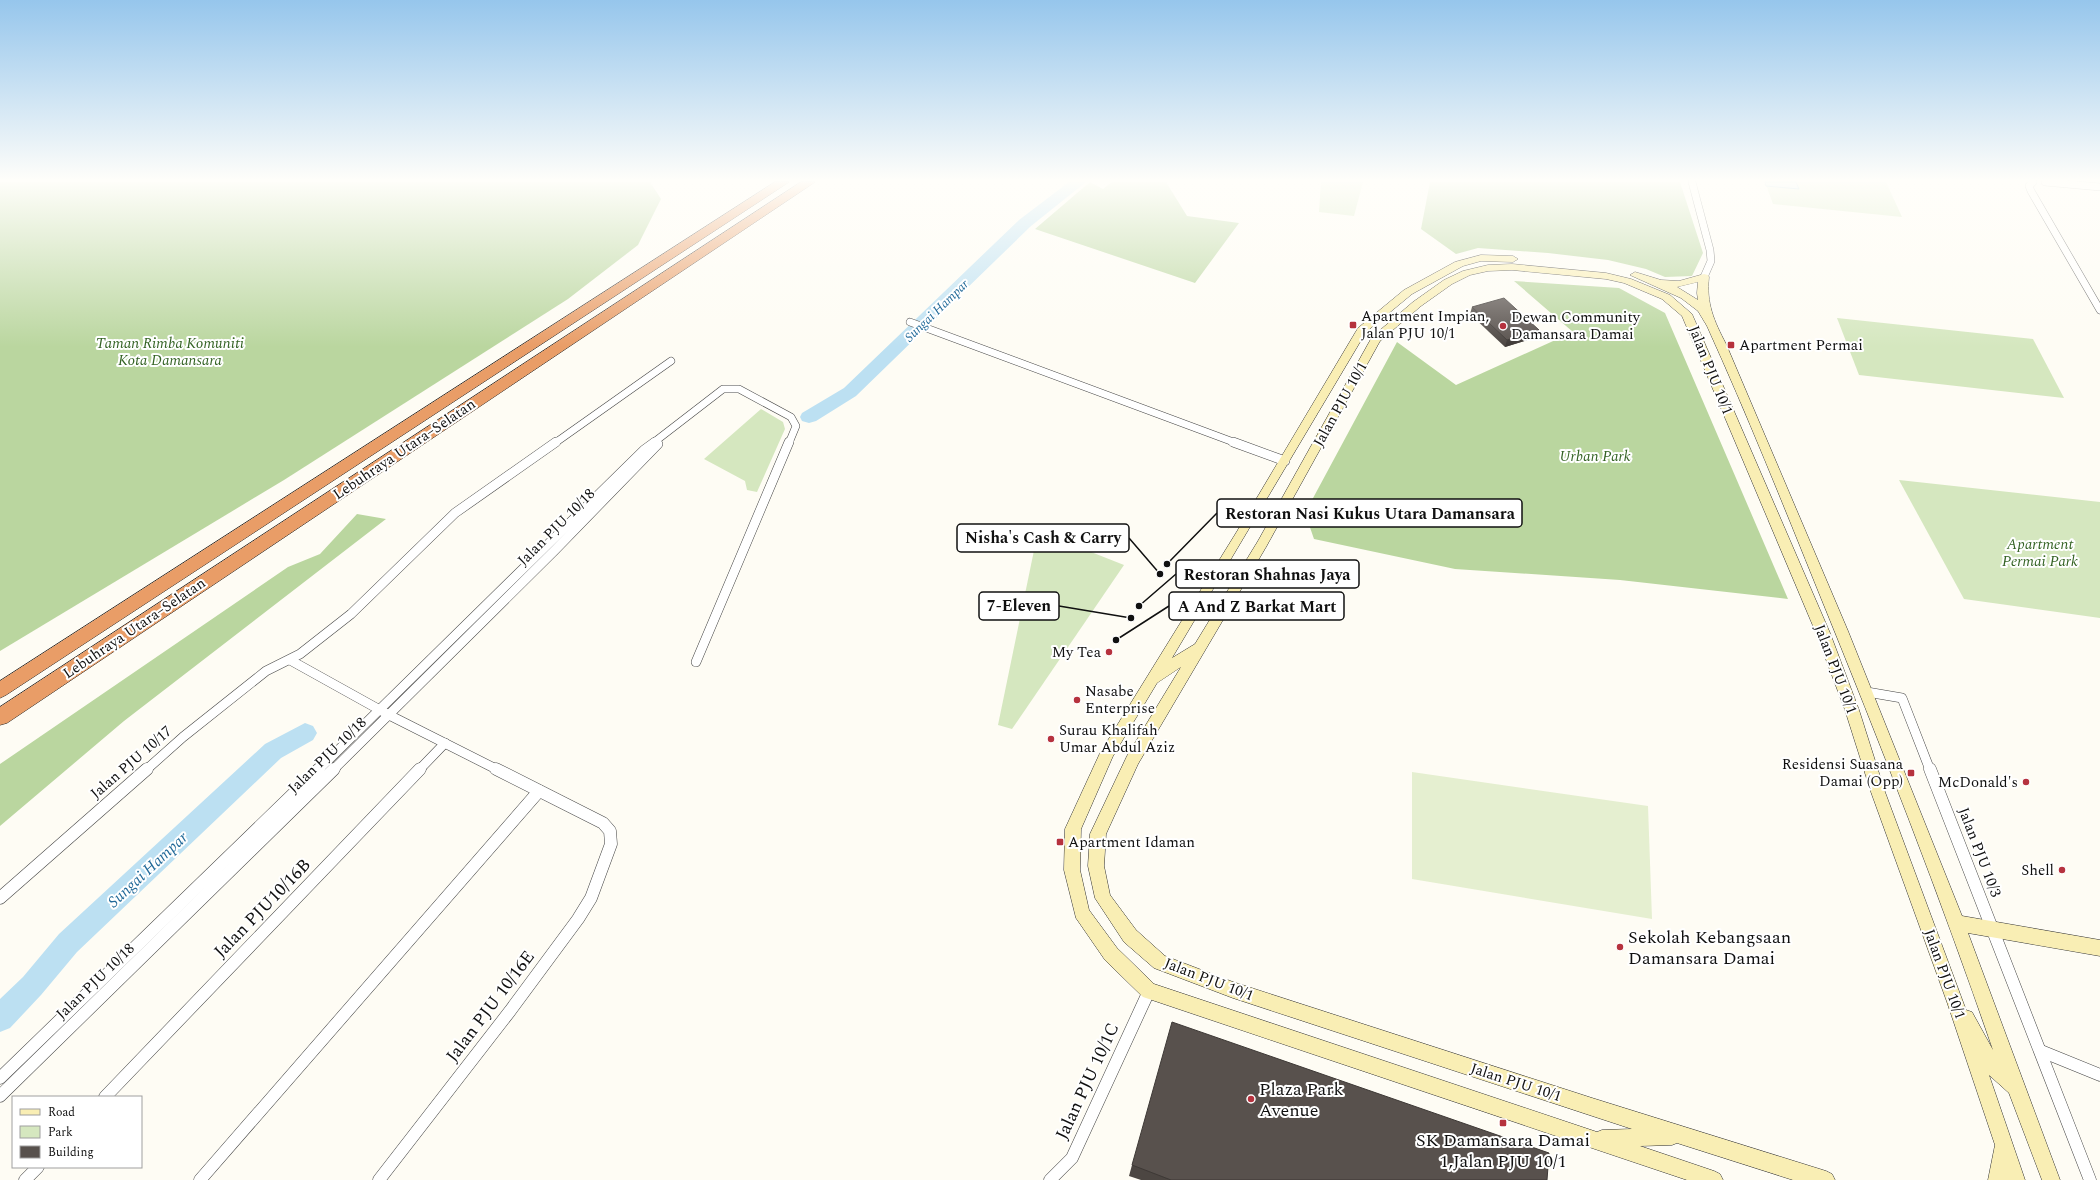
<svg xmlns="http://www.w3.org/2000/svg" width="2100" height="1180" font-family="Spectral,serif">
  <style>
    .green { fill: #d5e7bf }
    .forest { fill: #bad69f }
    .pitch { fill: #e5efd0 }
    .water { fill: #bce0f2; stroke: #4897c3 }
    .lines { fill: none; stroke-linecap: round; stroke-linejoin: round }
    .river { fill: #bce0f2; fill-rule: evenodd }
    .street-far2-casing { stroke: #434343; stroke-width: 8 }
    .street-far1-casing { stroke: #434343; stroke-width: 10 }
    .street-casing { stroke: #434343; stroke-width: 13 }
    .secondary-casing { stroke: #323232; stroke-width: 1 }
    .highway-casing { stroke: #212121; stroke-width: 1 }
    .street-far2 { stroke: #fff; stroke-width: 7 }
    .street-far1 { stroke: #fff; stroke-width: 9 }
    .street { stroke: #fff; stroke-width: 12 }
    .secondary { fill: #f9eeb4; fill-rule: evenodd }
    .highway { fill: #e99d67; fill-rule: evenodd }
    .wall { fill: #4c4642 }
    .shaded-wall { fill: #3e3936 }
    .building { fill: #58514d; stroke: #3e3936 }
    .poi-dot { fill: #b6323e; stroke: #fff; stroke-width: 1.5 }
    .labels { text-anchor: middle; stroke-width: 4; stroke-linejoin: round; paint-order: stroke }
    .far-water-label { font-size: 13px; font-style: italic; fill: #226a99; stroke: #fff }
    .poi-label { font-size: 15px; fill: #101010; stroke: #fff; text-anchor: start }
    .park-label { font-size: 15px; font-style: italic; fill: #346324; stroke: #fff }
    .street-label { font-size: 15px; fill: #101010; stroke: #fff }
    .water-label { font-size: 16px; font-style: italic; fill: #226a99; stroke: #fff }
    .near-street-label { font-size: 18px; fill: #101010; stroke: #fff }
    .near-poi-label { font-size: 18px; fill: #101010; stroke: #fff; text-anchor: start }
    .leader { fill: none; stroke: #101010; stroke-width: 1.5 }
    .callout-dot { fill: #101010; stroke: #fff; stroke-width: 1.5 }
    .callout { fill: #fff; stroke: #101010; stroke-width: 1.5 }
    .callout-label { font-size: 16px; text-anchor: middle; font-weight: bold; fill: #101010 }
  </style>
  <rect width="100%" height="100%" fill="#fefcf4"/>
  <g class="green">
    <path d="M 1321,182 L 1363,182 L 1354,216 L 1319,212 Z"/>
    <path d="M 1765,182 L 1886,182 L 1902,217 L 1773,204 Z"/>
    <path d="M 1837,318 L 2033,339 L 2064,398 L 1859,375 Z"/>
    <path d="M 761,409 L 783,422 L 785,429 L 757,492 L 747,490 L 745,481 L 704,459 Z"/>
    <path d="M 1899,480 L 2100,502 L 2100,618 L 1964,599 Z"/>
    <path d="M 1038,531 L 1124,565 L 1012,729 L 998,725 Z"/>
  </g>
  <g class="forest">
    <path d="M 0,182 L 650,182 L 661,199 L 638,245 L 568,299 L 284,480 L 0,651 Z"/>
    <path d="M 1090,182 L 1103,189 L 1112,182 L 1166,182 L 1187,216 L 1239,223 L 1195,283 L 1035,229 Z"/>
    <path d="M 1430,182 L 1680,182 L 1703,253 L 1692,276 L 1665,277 L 1646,269 L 1608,260 L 1548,253 L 1478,248 L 1456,254 L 1421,229 Z"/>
    <path d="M 1514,281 L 1619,288 L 1665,313 L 1788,599 L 1620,580 L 1455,569 L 1314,539 L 1305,513 L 1397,342 L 1456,385 L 1573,332 Z"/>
    <path d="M 357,514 L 386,519 L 124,721 L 0,826 L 0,764 L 288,567 L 320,554 Z"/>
  </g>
  <path class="pitch" d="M 1412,772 L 1648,806 L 1652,919 L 1412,879 Z"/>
  <path class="water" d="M 1765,182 L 1796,182 L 1799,189 L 1766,186 Z"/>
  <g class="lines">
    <g class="river">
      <path d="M 1069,182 L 1086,182 L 1031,226 L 856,396 L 816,421 L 809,423 L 802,421 L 800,417 L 802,413 L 844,388 L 1019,220 Z"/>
      <path d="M 305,723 L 313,726 L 317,733 L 313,740 L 281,758 L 77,952 L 41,995 L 10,1028 L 0,1032 L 0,999 L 23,977 L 59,934 L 265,744 Z"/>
    </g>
    <g class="street-far2-casing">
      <g id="street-far2">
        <path d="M 1692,182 L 1710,250 L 1711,261 L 1704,277"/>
        <path d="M 2033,182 L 2029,186 L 2031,191 L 2100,310"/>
        <path d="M 2045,182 L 2100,187"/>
        <path d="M 910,322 L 1236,443"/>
        <path d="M 555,443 L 671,361"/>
        <path d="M 653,443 L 723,389 L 739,389 L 791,417 L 796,426 L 789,443"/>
      </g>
    </g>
    <g class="street-far1-casing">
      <g id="street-far1">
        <path d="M 1233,442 L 1285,461"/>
        <path d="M 290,660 L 389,715 L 498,770"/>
        <path d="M 696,662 L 789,442"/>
        <path d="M 1867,692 L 1902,698 L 1930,770"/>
        <path d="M 146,770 L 183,737 L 266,671 L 300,654 L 351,614 L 455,513 L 556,442"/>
        <path d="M 318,770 L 644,450 L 655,442"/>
        <path d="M 333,770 L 555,550 L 658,444"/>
        <path d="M 419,770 L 445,743"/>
      </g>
    </g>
    <g class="street-casing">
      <g id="street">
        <path d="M 1930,769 L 2090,1180"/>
        <path d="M 0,898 L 147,769"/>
        <path d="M 2041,1051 L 2100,1075"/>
        <path d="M 0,1078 L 319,769"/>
        <path d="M 0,1096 L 334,769"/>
        <path d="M 105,1097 L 420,769"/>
        <path d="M 25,1180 L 38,1167"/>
        <path d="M 200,1180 L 539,791"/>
        <path d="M 379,1180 L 510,1011 L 578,919 L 591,898 L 611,844 L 610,831 L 603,823 L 496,769"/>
        <path d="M 1050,1180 L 1072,1158 L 1149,991"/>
      </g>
    </g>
    <g class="secondary-casing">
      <path id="secondary" d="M 1481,255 L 1513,256 L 1518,259 L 1513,262 L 1481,261 L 1463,266 L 1412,294 L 1366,332 L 1172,658 L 1195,644 L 1258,541 L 1372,337 L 1413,302 L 1444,280 L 1463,271 L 1488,265 L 1512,264 L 1606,273 L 1631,279 L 1670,295 L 1692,314 L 1830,633 L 1859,710 L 1885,792 L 1966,1010 L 1972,1012 L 1993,1050 C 1940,896 1881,745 1819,593 C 1783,504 1747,414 1707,326 L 1698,311 L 1681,298 L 1630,275 L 1635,272 L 1661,280 L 1679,281 L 1704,274 L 1708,275 L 1709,277 C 1706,303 1714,321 1726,344 L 1848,631 L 1962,916 L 2100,940 L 2100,956 L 1968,933 L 2060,1180 L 2042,1180 L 2009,1093 L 1989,1075 L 2025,1180 L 1988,1180 L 1995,1145 L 1947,1002 L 1871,792 L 1845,710 L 1816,633 L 1682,316 L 1662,299 L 1624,283 L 1606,279 L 1512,270 L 1488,271 L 1470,275 L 1452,284 L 1421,306 L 1380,341 L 1266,547 L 1138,764 L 1106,834 L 1104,866 L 1110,895 L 1136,930 L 1165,956 L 1233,982 L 1592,1098 L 1826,1171 L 1832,1174 L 1835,1180 L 1793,1180 L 1677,1143 L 1672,1145 L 1640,1146 L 1714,1171 L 1720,1174 L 1723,1180 L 1687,1180 L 1149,999 L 1143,997 L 1105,960 L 1076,918 L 1064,870 L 1065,829 L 1100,753 L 1236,533 L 1358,328 L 1404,290 L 1455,262 ZM 1698,282 L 1697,293 L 1698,300 L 1677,287 ZM 1181,667 L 1127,756 L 1090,834 L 1088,866 L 1095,898 L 1124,942 L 1154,968 L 1233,998 L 1632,1129 L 1602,1130 L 1597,1132 L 1154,984 L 1117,948 L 1089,910 L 1080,870 L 1081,829 L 1113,756 L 1157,683 Z"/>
    </g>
    <g class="highway-casing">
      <g id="highway">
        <path d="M 775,182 L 789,182 L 6,695 L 0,698 L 0,681 Z"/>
        <path d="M 801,182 L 815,182 L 7,723 L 0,725 L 0,707 Z"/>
      </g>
    </g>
    <use href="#street-far2" class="street-far2"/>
    <use href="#street-far1" class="street-far1"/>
    <use href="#street" class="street"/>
    <use href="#secondary" class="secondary"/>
    <use href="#highway" class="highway"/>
  </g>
  <g class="wall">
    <path d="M 1472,307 L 1539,330 L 1537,337 L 1505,347 L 1470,314 Z"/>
    <path d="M 1132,1165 L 1547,1180 L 1141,1180 L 1129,1176 Z"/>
  </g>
  <path class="shaded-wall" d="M 1539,330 L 1537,337 L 1505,347 L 1507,340 Z"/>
  <g class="building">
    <path d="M 1504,298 L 1539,330 L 1507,340 L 1472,307 Z"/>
    <path d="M 1172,1022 L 1549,1153 L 1547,1180 L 1171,1180 L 1132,1165 Z"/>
  </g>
  <linearGradient id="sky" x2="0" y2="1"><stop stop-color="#96c6ec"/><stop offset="0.52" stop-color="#fffefa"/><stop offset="1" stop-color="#fffefa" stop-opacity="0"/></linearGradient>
  <rect width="2100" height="347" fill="url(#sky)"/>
  <g class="poi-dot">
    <rect x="1349" y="321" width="8" height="8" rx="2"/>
    <circle cx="1503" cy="326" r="4"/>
    <rect x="1727" y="341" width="8" height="8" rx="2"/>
    <circle cx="1109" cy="652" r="4"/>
    <circle cx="1077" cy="700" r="4"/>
    <circle cx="1051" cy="739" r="4"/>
    <rect x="1907" y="769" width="8" height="8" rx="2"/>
    <circle cx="2026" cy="782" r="4"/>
    <rect x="1056" y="838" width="8" height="8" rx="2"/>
    <circle cx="2062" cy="870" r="4"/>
    <circle cx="1620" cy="947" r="4"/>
    <circle cx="1251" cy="1099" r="4"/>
    <rect x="1499" y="1119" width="8" height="8" rx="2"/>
  </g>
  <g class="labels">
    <g class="far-water-label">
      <text transform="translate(936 310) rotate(-44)" y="5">Sungai Hampar</text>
    </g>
    <g class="poi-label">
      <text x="1361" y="321">Apartment Impian,<tspan x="1361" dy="17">Jalan PJU 10/1</tspan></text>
      <text x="1511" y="322">Dewan Community<tspan x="1511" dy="17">Damansara Damai</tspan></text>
      <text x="1739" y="350">Apartment Permai</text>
      <text x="1101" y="657" text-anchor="end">My Tea</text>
      <text x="1085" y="696">Nasabe<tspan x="1085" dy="17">Enterprise</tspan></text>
      <text x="1059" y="735">Surau Khalifah<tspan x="1059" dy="17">Umar Abdul Aziz</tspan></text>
      <text x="1903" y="769" text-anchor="end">Residensi Suasana<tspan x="1903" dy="17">Damai (Opp)</tspan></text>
      <text x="2018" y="787" text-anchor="end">McDonald's</text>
      <text x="1068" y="847">Apartment Idaman</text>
      <text x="2054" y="875" text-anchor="end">Shell</text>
    </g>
    <g class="park-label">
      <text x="170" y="348">Taman Rimba Komuniti<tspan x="170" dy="17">Kota Damansara</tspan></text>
      <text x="1595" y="461">Urban Park</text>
      <text x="2040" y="549">Apartment<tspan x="2040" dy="17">Permai Park</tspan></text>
    </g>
    <g class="street-label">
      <text transform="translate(1711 370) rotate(68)" y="5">Jalan PJU 10/1</text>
      <text transform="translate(1340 404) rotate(-61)" y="5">Jalan PJU 10/1</text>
      <text transform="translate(404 449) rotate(-34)" y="5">Lebuhraya Utara–Selatan</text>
      <text transform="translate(556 527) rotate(-45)" y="5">Jalan PJU 10/18</text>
      <text transform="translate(134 628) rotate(-34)" y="5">Lebuhraya Utara–Selatan</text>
      <text transform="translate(1836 669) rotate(69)" y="5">Jalan PJU 10/1</text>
      <text transform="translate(327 755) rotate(-44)" y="5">Jalan PJU 10/18</text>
      <text transform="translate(131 762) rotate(-41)" y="5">Jalan PJU 10/17</text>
      <text transform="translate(1980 852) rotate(69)" y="5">Jalan PJU 10/3</text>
      <text transform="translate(1945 974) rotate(70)" y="5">Jalan PJU 10/1</text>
      <text transform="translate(1209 979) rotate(21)" y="5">Jalan PJU 10/1</text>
      <text transform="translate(95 981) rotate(-44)" y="5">Jalan PJU 10/18</text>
      <text transform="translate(1516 1082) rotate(18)" y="5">Jalan PJU 10/1</text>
    </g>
    <g class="water-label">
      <text transform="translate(147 869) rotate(-43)" y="6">Sungai Hampar</text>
    </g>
    <g class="near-street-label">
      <text transform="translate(262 908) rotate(-46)" y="6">Jalan PJU10/16B</text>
      <text transform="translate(490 1006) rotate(-53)" y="6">Jalan PJU 10/16E</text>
      <text transform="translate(1087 1081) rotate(-65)" y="6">Jalan PJU 10/1C</text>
    </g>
    <g class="near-poi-label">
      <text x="1628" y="943">Sekolah Kebangsaan<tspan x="1628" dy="21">Damansara Damai</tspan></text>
      <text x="1259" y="1095">Plaza Park<tspan x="1259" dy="21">Avenue</tspan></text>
      <text x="1503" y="1146" text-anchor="middle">SK Damansara Damai<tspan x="1503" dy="21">1,Jalan PJU 10/1</tspan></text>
    </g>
  </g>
  <path class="leader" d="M1167 564L1217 513M1160 574L1129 538M1139 606L1176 574M1131 618L1059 606M1116 640L1169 606"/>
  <g class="callout-dot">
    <circle cx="1167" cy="564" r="4"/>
    <circle cx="1160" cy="574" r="4"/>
    <circle cx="1139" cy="606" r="4"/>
    <circle cx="1131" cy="618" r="4"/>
    <circle cx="1116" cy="640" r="4"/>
  </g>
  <g class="callout">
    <rect x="1217" y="499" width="305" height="28" rx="4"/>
    <rect x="957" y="524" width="172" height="28" rx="4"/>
    <rect x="1176" y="560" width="183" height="28" rx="4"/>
    <rect x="979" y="592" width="80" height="28" rx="4"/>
    <rect x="1169" y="592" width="175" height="28" rx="4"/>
  </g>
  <g class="callout-label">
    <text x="1370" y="519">Restoran Nasi Kukus Utara Damansara</text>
    <text x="1043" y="543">Nisha's Cash &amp; Carry</text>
    <text x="1267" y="580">Restoran Shahnas Jaya</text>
    <text x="1019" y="611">7-Eleven</text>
    <text x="1257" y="612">A And Z Barkat Mart</text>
  </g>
  <rect x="12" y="1096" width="130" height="72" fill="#ffffff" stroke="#9f9f9f"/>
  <rect x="20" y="1109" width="20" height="6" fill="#f9eeb4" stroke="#9f9f9f"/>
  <text x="48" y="1116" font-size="12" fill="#101010">Road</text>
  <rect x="20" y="1126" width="20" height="12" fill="#d5e7bf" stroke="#9f9f9f"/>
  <text x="48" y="1136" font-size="12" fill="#101010">Park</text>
  <rect x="20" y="1146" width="20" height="12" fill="#58514d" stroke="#9f9f9f"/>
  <text x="48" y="1156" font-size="12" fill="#101010">Building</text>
</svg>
